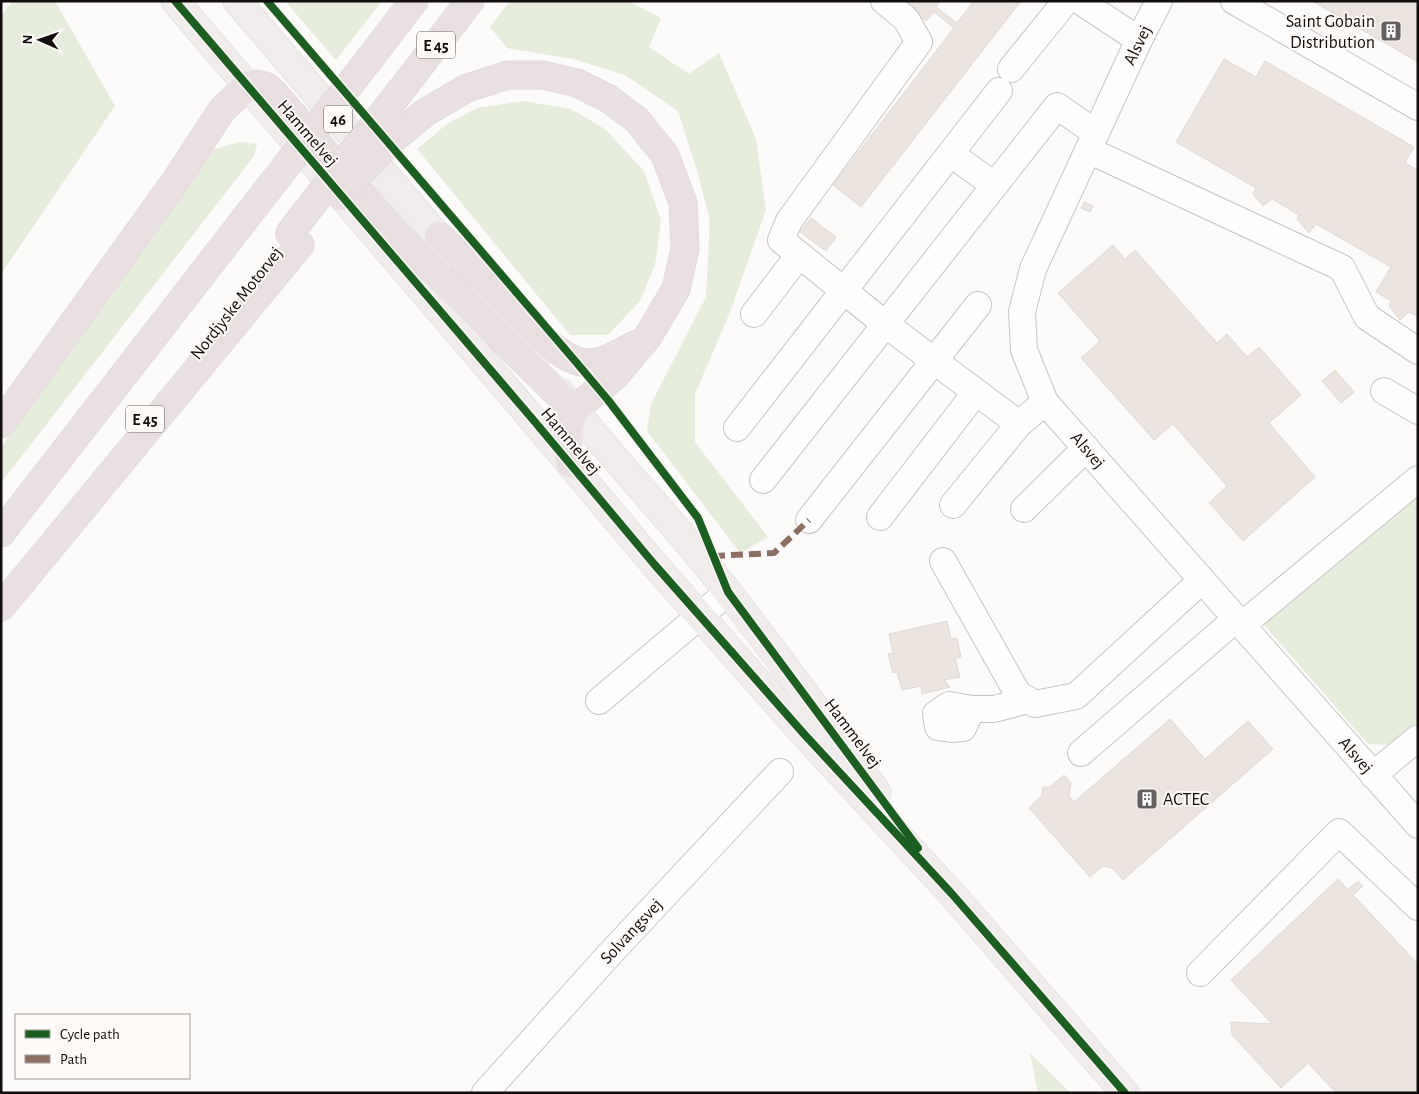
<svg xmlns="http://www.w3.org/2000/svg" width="1419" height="1094" font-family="'Alegreya Sans',sans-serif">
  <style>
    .green { fill: #e5ecdb }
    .building { fill: #eae3de; stroke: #dcd9d8 }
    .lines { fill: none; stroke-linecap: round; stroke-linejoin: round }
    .minor-casing { stroke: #c7c4c2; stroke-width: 28 }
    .major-casing { stroke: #d8d7d6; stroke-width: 29 }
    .highway-casing { stroke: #d8d7d6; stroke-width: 29 }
    .minor { stroke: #fffefe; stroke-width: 26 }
    .major { stroke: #f1ecec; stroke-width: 28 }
    .highway { stroke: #e9dfe0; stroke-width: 28 }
    .highway-bridge-casing { stroke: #d8d7d6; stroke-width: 29; stroke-linecap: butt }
    .highway-bridge { stroke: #e9dfe0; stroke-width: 28 }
    .quiet { stroke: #8d6e63; stroke-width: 6; stroke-dasharray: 12 6; stroke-linecap: butt }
    .cycleway-casing { stroke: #fefaf8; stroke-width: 11 }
    .cycleway { stroke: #1b5e20; stroke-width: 8 }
    .labels { text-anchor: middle; stroke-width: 4; stroke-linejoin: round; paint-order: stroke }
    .shield { fill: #fefaf8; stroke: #575453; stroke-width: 1 }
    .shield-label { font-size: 16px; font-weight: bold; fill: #100d0c }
    .poi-label { font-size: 18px; fill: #100d0c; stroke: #fefaf8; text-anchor: end }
    .street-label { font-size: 18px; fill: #100d0c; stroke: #fefaf8 }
  </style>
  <rect width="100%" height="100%" fill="#fdfbf9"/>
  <g class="green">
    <path d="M 13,1 L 55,1 L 115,106 L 1,274 L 1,16 Z"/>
    <path d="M 285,1 L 382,1 L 336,60 Z"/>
    <path d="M 510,1 L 628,1 L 661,18 L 649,47 L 689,74 L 719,53 L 756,139 L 766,210 L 730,312 L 695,394 L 695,442 L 768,537 L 740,553 L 647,431 L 651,404 L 706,297 L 710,220 L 698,174 L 678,111 L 625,75 L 573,59 L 507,48 L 490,27 Z"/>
    <path d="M 523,101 L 571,109 L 605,129 L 644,171 L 661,220 L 655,265 L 640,301 L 608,335 L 570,335 L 417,149 L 447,124 L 477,108 Z"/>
    <path d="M 239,142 L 257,144 L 254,156 L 1,483 L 1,447 L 211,150 Z"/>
    <path d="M 1418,491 L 1418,721 L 1387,745 L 1368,744 L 1258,618 Z"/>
    <path d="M 1030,1053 L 1071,1093 L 1038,1093 Z"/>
  </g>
  <g class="building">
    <path d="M 901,1 L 940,1 L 936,7 L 957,23 L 974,1 L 1021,1 L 861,207 L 833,185 L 954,28 L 934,12 L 926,21 Z"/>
    <path d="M 1312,1 L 1418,1 L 1418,62 Z"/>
    <path d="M 1224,59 L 1256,77 L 1265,61 L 1414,147 L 1405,163 L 1418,170 L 1418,317 L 1409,312 L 1400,320 L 1389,306 L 1391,301 L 1376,292 L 1391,267 L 1316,224 L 1309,233 L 1297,219 L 1299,215 L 1272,199 L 1263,206 L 1253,194 L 1256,188 L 1176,142 Z"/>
    <path d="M 1084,202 L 1093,206 L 1090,212 L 1081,208 Z"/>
    <path d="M 811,218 L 836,237 L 826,251 L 800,232 Z"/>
    <path d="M 1113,245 L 1125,259 L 1135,250 L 1217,343 L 1227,334 L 1247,357 L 1259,347 L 1301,395 L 1269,423 L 1315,477 L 1243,541 L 1209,503 L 1227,486 L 1173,424 L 1154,440 L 1081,358 L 1100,341 L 1058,293 Z"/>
    <path d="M 1335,370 L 1354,392 L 1341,403 L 1322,381 Z"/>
    <path d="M 947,621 L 951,639 L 957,638 L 961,657 L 955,658 L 960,677 L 944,680 L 950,687 L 922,694 L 921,686 L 902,690 L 897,672 L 893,673 L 888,654 L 893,653 L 889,634 Z"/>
    <path d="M 1170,719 L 1205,759 L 1248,721 L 1273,749 L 1123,880 L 1112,868 L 1103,866 L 1090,877 L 1029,808 L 1042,795 L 1043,787 L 1050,787 L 1064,775 L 1071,783 L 1069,796 L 1074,802 Z"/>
    <path d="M 1338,879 L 1348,889 L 1358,881 L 1363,886 L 1353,895 L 1418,964 L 1418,1093 L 1336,1093 L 1308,1063 L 1281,1088 L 1232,1035 L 1231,1022 L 1272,1024 L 1231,980 Z"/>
  </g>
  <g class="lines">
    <g class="minor-casing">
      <g id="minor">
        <path d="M 884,1 L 906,19 L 919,42 L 789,221 L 781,240 L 885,324 L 1019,424 L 1045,402"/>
        <path d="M 1080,1 L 1139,40"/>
        <path d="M 1159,1 L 1139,40 L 1033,269 L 1022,312 L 1024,350 L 1045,402 L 1418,825"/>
        <path d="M 1234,1 L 1418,107"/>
        <path d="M 1011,69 L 1066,1"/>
        <path d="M 1088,150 L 1342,268 L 1367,317 L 1418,351"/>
        <path d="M 951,154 L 994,185"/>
        <path d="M 754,314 L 799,255"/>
        <path d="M 1384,391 L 1418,411"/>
        <path d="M 737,428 L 999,91"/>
        <path d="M 763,480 L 1057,106 L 1096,133"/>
        <path d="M 953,505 L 1019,424"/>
        <path d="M 1024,509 L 1086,448"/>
        <path d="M 880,517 L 976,392"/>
        <path d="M 809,520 L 978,305"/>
        <path d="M 943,561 L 1018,694 L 1035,704 L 1076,696 L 1202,580"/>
        <path d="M 1242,625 L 1418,479"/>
        <path d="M 599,701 L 728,592"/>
        <path d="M 972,709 L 963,728 L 951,729 L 938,727 L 936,714 L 949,705 L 972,709 L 994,709 L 1028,700"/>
        <path d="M 1081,753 L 1236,619"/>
        <path d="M 1373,775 L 1418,738"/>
        <path d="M 1200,973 L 1339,832 L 1418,907"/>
        <path d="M 485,1093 L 607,957 L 780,772"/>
      </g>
    </g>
    <g class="major-casing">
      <g id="major">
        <path d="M 175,1 L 535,422 L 654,564 L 804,734 L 952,894 L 1125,1093"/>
        <path d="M 237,1 L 453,254"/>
        <path d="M 483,292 L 535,359"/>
        <path d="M 561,393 C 605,450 655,502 701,558 C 762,634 820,713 877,792"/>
      </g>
    </g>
    <g class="highway-casing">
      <g id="highway">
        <path d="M 371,57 L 414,1"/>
        <path d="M 402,89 L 470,1"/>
        <path d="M 426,112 L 467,88 L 508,75 L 543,75 L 577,83 L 609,99 L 637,120 L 665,155 L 683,203 L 685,249 L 676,289 L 647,338 L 616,375 L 574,410 L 568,427 L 567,447 L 571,464"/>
        <path d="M 439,236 L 544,340 C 584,373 594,367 637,344"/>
        <path d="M 1,424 L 176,180 L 222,110 L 247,86 L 257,84 L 267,87 L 274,93 L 402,240 L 574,410"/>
        <path d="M 1,533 L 258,202"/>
        <path d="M 1,607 L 300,245"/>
      </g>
    </g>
    <use href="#minor" class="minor"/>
    <use href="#major" class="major"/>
    <use href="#highway" class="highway"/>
    <g class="highway-bridge-casing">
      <g id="highway-bridge">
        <path d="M 341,196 L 362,171 L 392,140 L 426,112"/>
        <path d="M 258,202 L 371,57"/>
        <path d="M 289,234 L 402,89"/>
      </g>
    </g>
    <use href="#highway-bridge" class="highway-bridge"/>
    <path class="quiet" d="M 713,556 L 774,553 L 809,520"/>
    <g class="cycleway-casing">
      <g id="cycleway">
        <path d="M 175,1 L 535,422 L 654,564 L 804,734 L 952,894 L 1125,1093"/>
        <path d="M 267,1 L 576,362 L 608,400 L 698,518 L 728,592 L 918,848"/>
      </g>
    </g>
    <use href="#cycleway" class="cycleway"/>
  </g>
  <defs>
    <g id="building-square" transform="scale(1.125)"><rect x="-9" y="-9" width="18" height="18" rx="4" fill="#63605f" stroke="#fefaf8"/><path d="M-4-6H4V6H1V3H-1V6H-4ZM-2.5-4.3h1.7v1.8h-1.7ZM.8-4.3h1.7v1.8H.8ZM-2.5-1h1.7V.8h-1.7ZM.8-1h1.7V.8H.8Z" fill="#fff"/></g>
  </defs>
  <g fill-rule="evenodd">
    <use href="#building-square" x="1391" y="31"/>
    <use href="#building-square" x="1147" y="799"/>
  </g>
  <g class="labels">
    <g class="shield">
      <rect x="417" y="31.5" width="38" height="27" rx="4"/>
      <rect x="324" y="105.5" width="28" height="27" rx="4"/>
      <rect x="126" y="405.5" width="38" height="27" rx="4"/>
    </g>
    <g class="shield-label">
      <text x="436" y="51">E 45</text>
      <text x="338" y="125">46</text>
      <text x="145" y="425">E 45</text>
    </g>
    <g class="poi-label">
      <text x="1375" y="27">Saint Gobain<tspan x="1375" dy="21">Distribution</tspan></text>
      <text x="1163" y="805" text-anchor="start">ACTEC</text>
    </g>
    <g class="street-label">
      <text transform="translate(1137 45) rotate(-64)" y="6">Alsvej</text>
      <text transform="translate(308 133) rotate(49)" y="6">Hammelvej</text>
      <text transform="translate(236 303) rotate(-52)" y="6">Nordjyske Motorvej</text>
      <text transform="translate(571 441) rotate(50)" y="6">Hammelvej</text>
      <text transform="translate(1088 450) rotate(49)" y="6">Alsvej</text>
      <text transform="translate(853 733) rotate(53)" y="6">Hammelvej</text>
      <text transform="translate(1356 755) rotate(49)" y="6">Alsvej</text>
      <text transform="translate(631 931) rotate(-47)" y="6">Solvangsvej</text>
    </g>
  </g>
  <rect width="1419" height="1094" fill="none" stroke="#100d0c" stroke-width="5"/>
  <rect x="15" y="1014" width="175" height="65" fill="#fefaf8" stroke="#9f9b9a"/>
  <rect x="25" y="1030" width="25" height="8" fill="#1b5e20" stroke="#9f9b9a"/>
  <text x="60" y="1039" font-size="15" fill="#100d0c">Cycle path</text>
  <rect x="25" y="1055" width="25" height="8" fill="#8d6e63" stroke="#9f9b9a"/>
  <text x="60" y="1064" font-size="15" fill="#100d0c">Path</text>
  <g transform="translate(40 40) rotate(272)" stroke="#fefaf8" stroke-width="4" paint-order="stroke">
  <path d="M0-4L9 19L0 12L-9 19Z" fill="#100d0c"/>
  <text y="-8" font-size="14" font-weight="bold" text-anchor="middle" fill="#100d0c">N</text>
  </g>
</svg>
